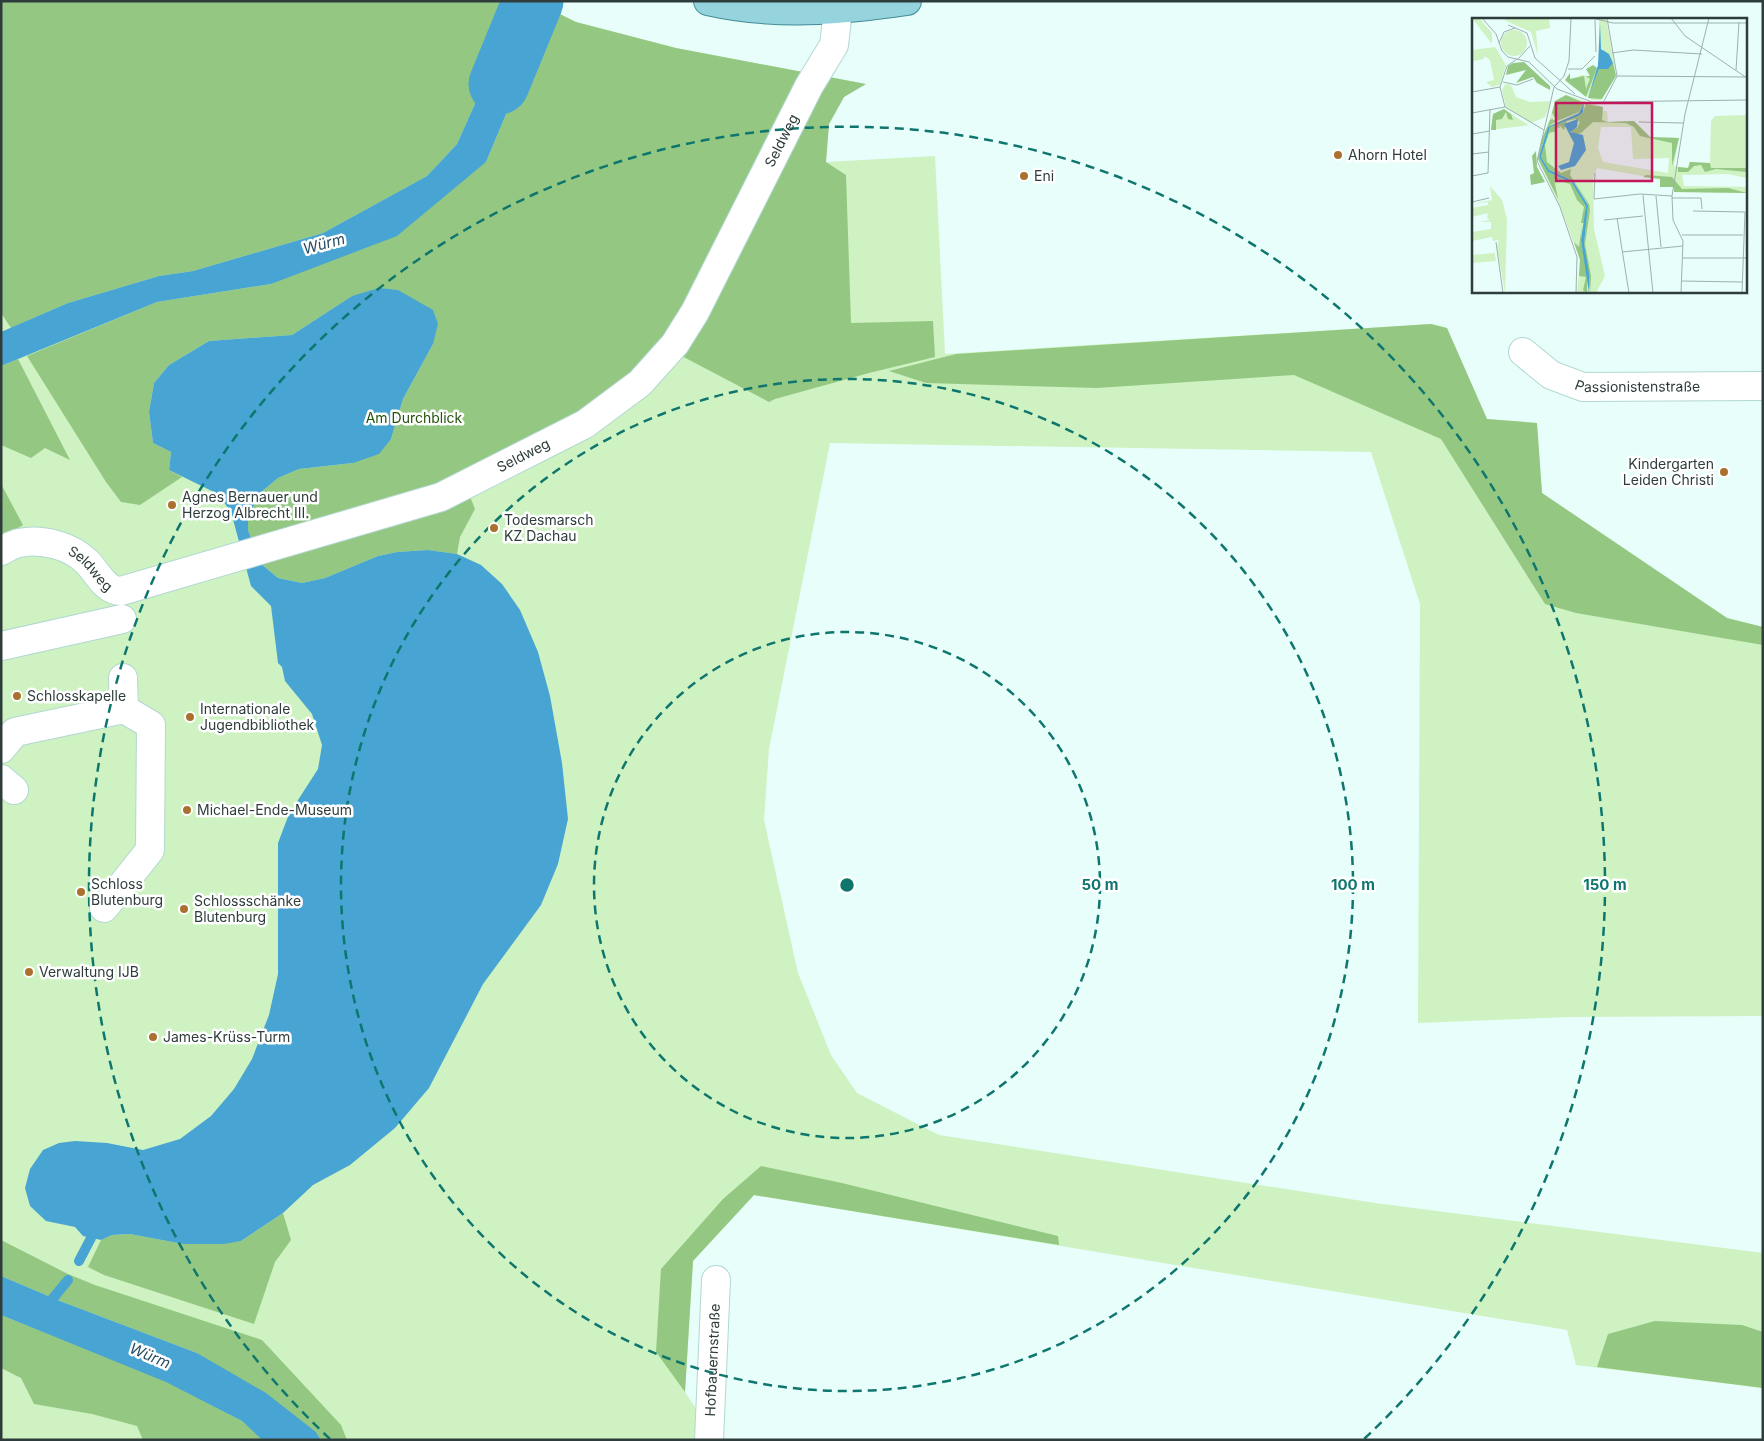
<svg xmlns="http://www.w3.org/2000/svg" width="1764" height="1441" font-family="Inter,sans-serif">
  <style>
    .green { fill: #cef2c1 }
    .forest { fill: #94c882 }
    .water { fill: #48a4d2 }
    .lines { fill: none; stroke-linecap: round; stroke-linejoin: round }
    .stream { stroke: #48a4d2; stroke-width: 10 }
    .river { stroke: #48a4d2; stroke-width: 61 }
    .minor-casing { stroke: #b2d8d2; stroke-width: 30 }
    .major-casing { stroke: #438c96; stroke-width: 30 }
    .minor { stroke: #fff; stroke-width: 28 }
    .major { stroke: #95d4dd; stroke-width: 28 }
    .ring { fill: none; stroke: #0f766e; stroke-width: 2.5; stroke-dasharray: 9 6 }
    .poi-dot { fill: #aa702f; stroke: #fff; stroke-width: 2 }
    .labels { text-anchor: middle; stroke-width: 5; stroke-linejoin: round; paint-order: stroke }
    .street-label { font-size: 14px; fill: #2e3d3b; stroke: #fff }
    .poi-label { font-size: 14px; fill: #2e3d3b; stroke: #fff; text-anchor: start }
    .park-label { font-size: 14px; fill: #24530b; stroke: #fff }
    .water-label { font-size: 15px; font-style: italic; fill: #244b60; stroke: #fff }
    .inset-road { fill: none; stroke: #9db1ae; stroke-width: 1 }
    .view { fill: #c2185b; fill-opacity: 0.15; stroke: #c2185b; stroke-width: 2.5 }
    .inset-edge { fill: none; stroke: #2e3d3b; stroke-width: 2.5 }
    .centre { fill: #0f766e; stroke: #fff; stroke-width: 2.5 }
    .ring-label { font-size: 15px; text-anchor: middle; font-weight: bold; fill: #0f766e; stroke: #fff; stroke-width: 5; stroke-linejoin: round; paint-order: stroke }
  </style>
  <rect width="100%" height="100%" fill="#e7fefb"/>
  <path class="green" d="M 1,1 L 530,1 L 576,22 L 676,48 L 866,84 L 844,97 L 829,124 L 826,162 L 935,156 L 945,354 L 1431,324 L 1447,328 L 1487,419 L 1537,423 L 1542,493 L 1727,618 L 1763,627 L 1763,1016 L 1569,1017 L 1418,1023 L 1420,604 L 1371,452 L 830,443 L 769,749 L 764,820 L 798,973 L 831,1055 L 857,1093 L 939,1135 L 1375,1203 L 1763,1253 L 1763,1388 L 1576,1365 L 1567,1330 L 754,1195 L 693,1261 L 685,1392 L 717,1440 L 1,1440 Z"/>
  <g class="forest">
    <path d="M 1,1 L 519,1 L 520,3 L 457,144 L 427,176 L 323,233 L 193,271 L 159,276 L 68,303 L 11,328 L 1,313 Z"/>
    <path d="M 549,12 L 558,13 L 576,22 L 676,48 L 866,84 L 844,97 L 829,124 L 826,162 L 846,175 L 851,323 L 933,321 L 935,357 L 869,373 L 775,399 L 769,402 L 676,353 L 469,494 L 475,509 L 460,537 L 457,554 L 428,550 L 397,552 L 378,556 L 325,578 L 302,583 L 278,578 L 260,563 L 248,530 L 248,518 L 260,493 L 278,478 L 299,469 L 353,463 L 391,439 L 403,399 L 433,344 L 352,296 L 292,335 L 209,341 L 169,365 L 154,383 L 149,412 L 153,443 L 171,452 L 169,470 L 182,477 L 140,505 L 121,502 L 106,482 L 27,356 L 157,302 L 271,284 L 486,162 Z"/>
    <path d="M 1431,324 L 1447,328 L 1487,419 L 1537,423 L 1542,493 L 1727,618 L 1763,627 L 1763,645 L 1576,613 L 1545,604 L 1441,439 L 1294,375 L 1097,388 L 926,383 L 889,371 L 956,354 Z"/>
    <path d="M 18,359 L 70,460 L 45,448 L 31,458 L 1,445 L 1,366 Z"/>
    <path d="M 1,484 L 23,525 L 1,538 Z"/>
    <path d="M 761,1166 L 842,1183 L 1058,1236 L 1059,1245 L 754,1195 L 693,1261 L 685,1392 L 656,1352 L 661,1269 L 723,1199 Z"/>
    <path d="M 283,1213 L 291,1240 L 275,1262 L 254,1324 L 104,1275 L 88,1267 L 101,1240 L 112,1235 L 130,1234 L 183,1244 L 241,1241 Z"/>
    <path d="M 1,1240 L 68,1274 L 95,1285 L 262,1340 L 341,1425 L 347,1440 L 321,1440 L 316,1432 L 197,1353 L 60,1301 L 1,1276 Z"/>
    <path d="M 1,1315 L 166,1381 L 242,1421 L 262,1440 L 143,1440 L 137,1426 L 92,1414 L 34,1404 L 21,1378 L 1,1368 Z"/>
    <path d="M 1655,1321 L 1742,1325 L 1763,1332 L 1763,1388 L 1597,1367 L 1608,1334 Z"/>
  </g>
  <g class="water">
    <path d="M 520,3 L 549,12 L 486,162 L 397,236 L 271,284 L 157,302 L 1,366 L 1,332 L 68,303 L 159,276 L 193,271 L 323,233 L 427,176 L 457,144 Z"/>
    <path d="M 379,288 L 398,290 L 433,310 L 438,324 L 433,344 L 403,399 L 391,439 L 379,454 L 353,463 L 299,469 L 278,478 L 260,493 L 248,518 L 248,530 L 260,563 L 278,578 L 302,583 L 325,578 L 378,556 L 397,552 L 428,550 L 457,554 L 481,565 L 502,584 L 520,610 L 538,652 L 550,696 L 562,763 L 568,819 L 558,864 L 541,905 L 483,984 L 429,1088 L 395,1128 L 350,1165 L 313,1185 L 283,1213 L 241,1241 L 224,1244 L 183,1244 L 130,1234 L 112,1235 L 101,1240 L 83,1236 L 75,1227 L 46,1221 L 30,1206 L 25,1188 L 30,1169 L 43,1150 L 59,1143 L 75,1141 L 107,1143 L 143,1150 L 180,1139 L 211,1116 L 234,1089 L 252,1059 L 269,1015 L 278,974 L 278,843 L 289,814 L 318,769 L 322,745 L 312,714 L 285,681 L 282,667 L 278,663 L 271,606 L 251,586 L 231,512 L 218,494 L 169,470 L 171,452 L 153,443 L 149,412 L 154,383 L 169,365 L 209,341 L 292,335 L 352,296 Z"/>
    <path d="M 1,1276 L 60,1301 L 197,1353 L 266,1393 L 316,1432 L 321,1440 L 262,1440 L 242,1421 L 166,1382 L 1,1315 Z"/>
  </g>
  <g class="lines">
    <g class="stream">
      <path d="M 79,1261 L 91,1238"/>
      <path d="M 45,1308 L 68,1280"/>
    </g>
    <path class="river" d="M 499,84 L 533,1"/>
    <g class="minor-casing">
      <g id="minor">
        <path id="s1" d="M 1523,352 L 1551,375 L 1583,387 L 1763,386"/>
        <path id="s2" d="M 1,551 C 7,548 13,544 19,543 C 42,538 71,546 87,562 C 97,572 105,591 121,591 L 441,497 L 585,424 L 640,383 L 675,344 L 695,312 L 809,86 L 834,45 L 838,10"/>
        <path d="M 1,646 L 122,619"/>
        <path d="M 1,749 L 15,732 L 124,709 L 123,678"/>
        <path d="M 1,779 L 14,790"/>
        <path d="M 104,908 L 150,850 L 151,725 L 124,709"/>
        <path id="s3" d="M 709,1440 L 716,1280"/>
      </g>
    </g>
    <g class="major-casing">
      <path id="major" d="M 708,1 C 774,16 840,11 907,1"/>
    </g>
    <use href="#minor" class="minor"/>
    <use href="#major" class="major"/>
  </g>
  <g class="ring">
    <circle cx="847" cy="885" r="253"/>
    <circle cx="847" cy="885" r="506"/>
    <path d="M330 1439A758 758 0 1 1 1364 1439"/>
  </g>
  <g class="poi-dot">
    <circle cx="1338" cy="155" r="5"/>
    <circle cx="1024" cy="176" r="5"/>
    <circle cx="1724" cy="472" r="5"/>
    <circle cx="172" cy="505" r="5"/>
    <circle cx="494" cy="528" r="5"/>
    <circle cx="17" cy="696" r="5"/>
    <circle cx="190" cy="717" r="5"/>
    <circle cx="187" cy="810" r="5"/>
    <circle cx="81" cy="892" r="5"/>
    <circle cx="184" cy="909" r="5"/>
    <circle cx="29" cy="972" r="5"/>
    <circle cx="153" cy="1037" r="5"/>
  </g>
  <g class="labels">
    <g class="street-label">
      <text dy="5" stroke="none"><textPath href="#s2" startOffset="985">Seldweg</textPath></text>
      <text dy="5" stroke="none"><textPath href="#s1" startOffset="125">Passionistenstraße</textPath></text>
      <text dy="5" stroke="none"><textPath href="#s2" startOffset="565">Seldweg</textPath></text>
      <text dy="5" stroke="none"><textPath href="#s2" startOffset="100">Seldweg</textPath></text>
      <text dy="5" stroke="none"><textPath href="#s3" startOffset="80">Hofbauernstraße</textPath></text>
    </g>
    <g class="poi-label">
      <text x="1348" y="160">Ahorn Hotel</text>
      <text x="1034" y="181">Eni</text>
      <text x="1714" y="469" text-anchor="end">Kindergarten<tspan x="1714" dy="16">Leiden Christi</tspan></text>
      <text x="182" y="502">Agnes Bernauer und<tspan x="182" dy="16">Herzog Albrecht III.</tspan></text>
      <text x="504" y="525">Todesmarsch<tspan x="504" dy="16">KZ Dachau</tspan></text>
      <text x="27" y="701">Schlosskapelle</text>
      <text x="200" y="714">Internationale<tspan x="200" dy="16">Jugendbibliothek</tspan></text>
      <text x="197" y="815">Michael-Ende-Museum</text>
      <text x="91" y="889">Schloss<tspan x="91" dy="16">Blutenburg</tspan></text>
      <text x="194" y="906">Schlossschänke<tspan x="194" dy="16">Blutenburg</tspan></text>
      <text x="39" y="977">Verwaltung IJB</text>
      <text x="163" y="1042">James-Krüss-Turm</text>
    </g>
    <g class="park-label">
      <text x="414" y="423">Am Durchblick</text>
    </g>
    <g class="water-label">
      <text transform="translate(324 244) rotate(-15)" y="5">Würm</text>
      <text transform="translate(150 1356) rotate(23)" y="5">Würm</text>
    </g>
  </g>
  <g transform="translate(1472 18)">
    <rect width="275" height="275" fill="#e7fefb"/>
    <path d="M 0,0 L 7,0 L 20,15 L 20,26 ZM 39,0 L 77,0 L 78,10 L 64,13 L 66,38 L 59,14 L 32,2 ZM 127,0 L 134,0 L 144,56 L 129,82 L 120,82 L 93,63 L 110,57 L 121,59 L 131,39 L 131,31 L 127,30 ZM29 25a13 13 0 1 1 26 0a13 13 0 1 1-26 0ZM 23,29 L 34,47 L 28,67 L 20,69 L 15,65 L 14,64 L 22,62 L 18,42 L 12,38 L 12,41 L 1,43 L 0,48 L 0,32 ZM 33,66 L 39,67 L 44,79 L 58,84 L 79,83 L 73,99 L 59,105 L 34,89 L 30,72 ZM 94,77 L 131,89 L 129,93 L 135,93 L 136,104 L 162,103 L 178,119 L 207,120 L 202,148 L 216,150 L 218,144 L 238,145 L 239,103 L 243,98 L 275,97 L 275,160 L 256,156 L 210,157 L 212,168 L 275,169 L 275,175 L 202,174 L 202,169 L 188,169 L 188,161 L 125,150 L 121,161 L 122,211 L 133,258 L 124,275 L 105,275 L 108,242 L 88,188 L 66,141 L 83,83 ZM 129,109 L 159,109 L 161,141 L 197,140 L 196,155 L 131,144 L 126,130 ZM 32,91 L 50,103 L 57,107 L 19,112 L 21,96 ZM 18,168 L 30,182 L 35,201 L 33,275 L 25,229 L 27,222 L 21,223 L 20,219 L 0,223 L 0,214 L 19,211 L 19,204 L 8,204 L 18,202 L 15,200 L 16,195 L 0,199 L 0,190 L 16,187 L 16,184 L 0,186 L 20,182 ZM 22,231 L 24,243 L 0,245 L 0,237 L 22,235 Z" fill="#cef2c1" fill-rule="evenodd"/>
    <path d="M 52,44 L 78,68 L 78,72 L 65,65 L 61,59 L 44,65 L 54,52 L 34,57 L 36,48 L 41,45 ZM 141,45 L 144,58 L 130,81 L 116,80 L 127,51 ZM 121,47 L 125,50 L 114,79 L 93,62 L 98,55 L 98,61 L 112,58 L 114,71 L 118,61 L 114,58 L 118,58 L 114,51 ZM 94,77 L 112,85 L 107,94 L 85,103 L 80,95 L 83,83 ZM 114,86 L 131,89 L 130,102 L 135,104 L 162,103 L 178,119 L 207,120 L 200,148 L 200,125 L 168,118 L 162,109 L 154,105 L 121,104 L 109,115 L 101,117 L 98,112 L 105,110 L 108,104 L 103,101 L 95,103 L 92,112 L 87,107 L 88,110 L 83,109 L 85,113 L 77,115 L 73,127 L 75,144 L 89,155 L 99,151 L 98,157 L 117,186 L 118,192 L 113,226 L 119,258 L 118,275 L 112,226 L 116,186 L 102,164 L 77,152 L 69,139 L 78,108 L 111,94 ZM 32,91 L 39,96 L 41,102 L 36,101 L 34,94 L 30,101 L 24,102 L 24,112 L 19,112 L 21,96 ZM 80,101 L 84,103 L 76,109 L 67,139 L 76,154 L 101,166 L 114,188 L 112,205 L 109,205 L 112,189 L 105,182 L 98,166 L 82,161 L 86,181 L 66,141 L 69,123 L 78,102 ZM 64,133 L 65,149 L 73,164 L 59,167 L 58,157 L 62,155 L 60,138 ZM 218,144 L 238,145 L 239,150 L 275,150 L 275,154 L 244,151 L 233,154 L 229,147 L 222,148 L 216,154 L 206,154 L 206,149 L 216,150 ZM 174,157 L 200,159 L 210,171 L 256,170 L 275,175 L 202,174 L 202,169 L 188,169 L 188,161 L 171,159 ZM 110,207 L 109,222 L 115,257 L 115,275 L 111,272 L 114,259 L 107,258 L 108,242 L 102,224 L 107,229 Z" fill="#94c882"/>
    <path d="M 128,5 L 129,31 L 137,36 L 141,45 L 136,51 L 127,51 L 116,80 L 126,47 ZM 112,85 L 111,94 L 106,98 L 78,109 L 69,139 L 77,152 L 101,163 L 116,187 L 112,226 L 117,256 L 117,275 L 109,222 L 114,188 L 100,165 L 76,154 L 67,139 L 76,109 L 107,95 ZM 106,101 L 105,109 L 98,114 L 111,117 L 114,132 L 103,148 L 89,152 L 86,148 L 97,144 L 102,125 L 92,106 Z" fill="#48a4d2"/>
    <path class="inset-road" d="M 10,0 L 24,16M 120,0 L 141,5 L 275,5M 199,0 L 213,18 L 275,60M 123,2 L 124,34M 36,7 L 55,15 L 63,40 L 103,76M 24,16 L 30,33 L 36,39 L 57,44 L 85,71 L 120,84 L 275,82M 27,25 L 32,14 L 43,10M 140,35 L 161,32 L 230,36M 45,41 L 35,48 L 28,69 L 33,89 L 72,112M 46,41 L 58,28M 96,51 L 110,51 L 123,38M 264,52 L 267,4M 93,57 L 82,69 L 65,143 L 88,189 L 105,239 L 104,275M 92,58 L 97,43 L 99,0M 145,58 L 275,59M 31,64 L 45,67 L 61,61M 0,74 L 28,69M 131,85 L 145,58 L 135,0M 0,95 L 33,89M 167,104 L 211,105M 0,116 L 18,113M 0,136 L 17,134M 123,155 L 122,181 L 168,176 L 200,178M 0,158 L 16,155 L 18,91M 171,177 L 181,275M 184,178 L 189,229M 200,180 L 229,180 L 230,191M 0,184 L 17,180M 221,193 L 273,194M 145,200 L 157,275M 132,202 L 171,198M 210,217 L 271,217M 24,224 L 31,275M 150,234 L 211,228M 210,240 L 275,240M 209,263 L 270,264M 209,275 L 211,223 L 201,202 L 200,178 L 213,96 L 237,0M 270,275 L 273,194"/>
    <path class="view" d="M 84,85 L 180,85 L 180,163 L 84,163 Z"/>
    <rect width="275" height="275" class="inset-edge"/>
  </g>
  <circle cx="847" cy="885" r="8" class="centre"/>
  <g class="ring-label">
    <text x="1100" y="890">50 m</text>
    <text x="1353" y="890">100 m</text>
    <text x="1605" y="890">150 m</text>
  </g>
  <rect width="1764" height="1441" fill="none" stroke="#2e3d3b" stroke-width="5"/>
</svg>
